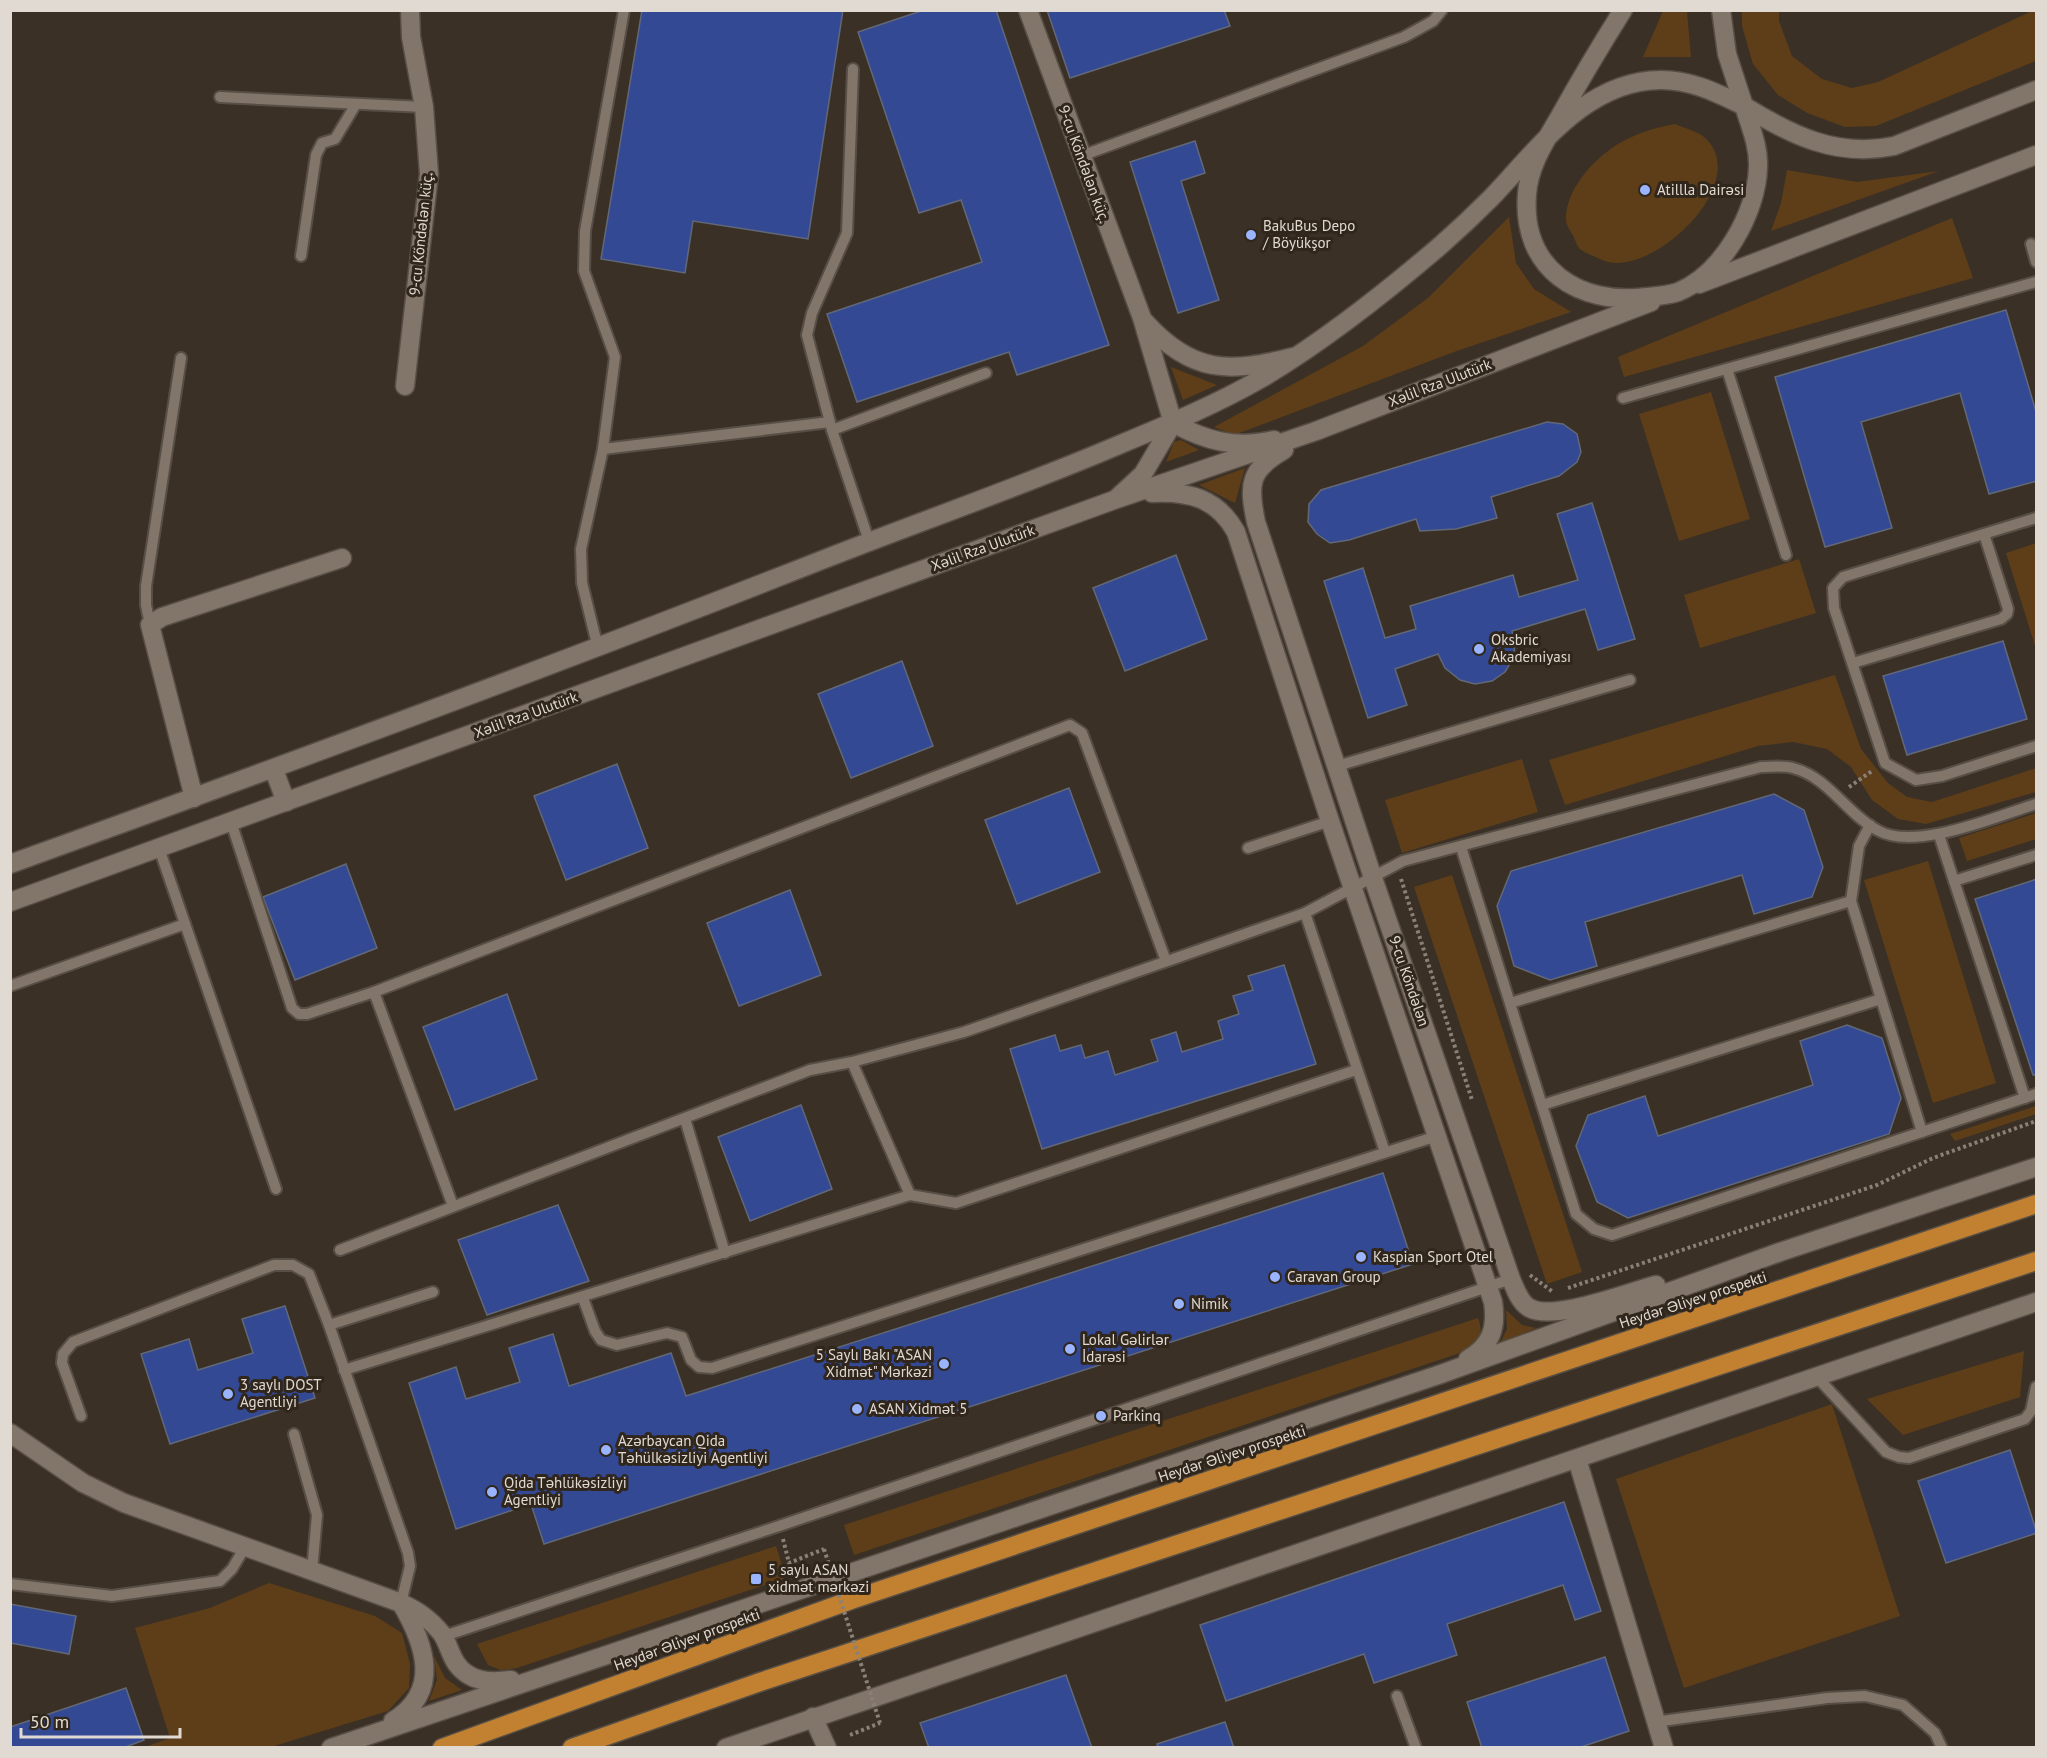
<svg xmlns="http://www.w3.org/2000/svg" width="2047" height="1758" font-family="'PT Sans',sans-serif">
  <style>
    .green { fill: #5d3e19 }
    .building { fill: #334994; stroke: #626877; stroke-width: 1.5 }
    .lines { fill: none; stroke-linecap: round; stroke-linejoin: round }
    .lane-casing { stroke: #574e45; stroke-width: 14 }
    .street-casing { stroke: #574e45; stroke-width: 21 }
    .secondary-casing { stroke: #574e45; stroke-width: 21 }
    .highway-casing { stroke: #574e45; stroke-width: 21 }
    .path { stroke: #898178; stroke-width: 4; stroke-dasharray: 3 3; stroke-linecap: butt }
    .lane { stroke: #82766a; stroke-width: 10 }
    .street { stroke: #82766a; stroke-width: 18 }
    .secondary { stroke: #82766a; stroke-width: 18 }
    .highway { stroke: #c28131; stroke-width: 18 }
    .path-bridge { stroke: #898178; stroke-width: 4; stroke-dasharray: 3 3; stroke-linecap: butt }
    .poi-dot { fill: #9ab5fd; stroke: #30261b; stroke-width: 2 }
    .labels { text-anchor: middle; stroke-width: 6; stroke-linejoin: round; paint-order: stroke }
    .street-label { font-size: 15px; fill: #e1dad3; stroke: #30261b }
    .poi-label { font-size: 15px; fill: #e1dad3; stroke: #30261b; text-anchor: start }
  </style>
  <rect width="100%" height="100%" fill="#3a3025"/>
  <g class="green">
    <path d="M 1663,11 L 1687,11 L 1691,57 L 1643,57 Z"/>
    <path d="M 1742,11 L 1779,11 L 1779,21 L 1792,56 L 1822,79 L 1852,88 L 1878,82 L 2032,11 L 2036,11 L 2036,61 L 1876,126 L 1845,127 L 1807,113 L 1778,95 L 1753,64 L 1742,26 Z"/>
    <path d="M 1675,124 C 1684,128 1697,131 1704,137 C 1756,182 1647,284 1600,259 C 1594,256 1585,253 1580,249 C 1577,246 1575,240 1574,237 C 1571,232 1566,225 1566,220 C 1565,191 1592,161 1615,146 C 1634,134 1653,128 1675,124 Z"/>
    <path d="M 1787,170 L 1857,182 L 1939,171 L 1771,231 L 1781,203 Z"/>
    <path d="M 1509,217 L 1516,263 L 1534,289 L 1571,312 L 1454,352 L 1234,435 L 1214,427 L 1363,346 L 1428,298 Z"/>
    <path d="M 1952,218 L 1973,278 L 1624,377 L 1618,357 Z"/>
    <path d="M 1171,367 L 1217,385 L 1183,400 Z"/>
    <path d="M 1711,392 L 1750,519 L 1679,541 L 1639,414 Z"/>
    <path d="M 1181,440 L 1199,450 L 1166,462 L 1174,442 Z"/>
    <path d="M 1245,468 L 1235,503 L 1199,485 Z"/>
    <path d="M 2036,543 L 2036,649 L 2006,553 Z"/>
    <path d="M 1799,559 L 1816,613 L 1700,648 L 1684,595 Z"/>
    <path d="M 1835,675 L 1861,749 L 1888,783 L 1907,797 L 1932,802 L 2036,768 L 2036,792 L 1926,824 L 1898,819 L 1872,800 L 1851,767 L 1827,749 L 1793,742 L 1758,746 L 1565,805 L 1549,760 Z"/>
    <path d="M 1522,759 L 1538,812 L 1402,853 L 1385,800 Z"/>
    <path d="M 2036,813 L 2036,839 L 1967,861 L 1959,838 Z"/>
    <path d="M 1928,861 L 1996,1083 L 1933,1103 L 1864,880 Z"/>
    <path d="M 1452,875 L 1582,1272 L 1547,1284 L 1414,887 Z"/>
    <path d="M 2036,1106 L 2036,1114 L 1955,1141 L 1950,1134 Z"/>
    <path d="M 1506,1310 L 1522,1325 L 1536,1328 L 1500,1343 L 1507,1329 Z"/>
    <path d="M 1478,1318 C 1485,1337 1478,1345 1460,1353 L 854,1555 L 844,1525 Z"/>
    <path d="M 2024,1351 L 2020,1397 L 1903,1435 L 1867,1399 Z"/>
    <path d="M 1832,1404 L 1900,1616 L 1684,1688 L 1616,1479 Z"/>
    <path d="M 776,1546 L 786,1578 L 517,1668 L 501,1670 L 488,1665 L 477,1644 Z"/>
    <path d="M 269,1583 L 375,1616 L 402,1633 L 410,1664 L 409,1688 L 388,1711 L 271,1747 L 145,1747 L 170,1738 L 135,1628 L 210,1608 Z"/>
    <path d="M 434,1656 L 445,1678 L 462,1690 L 429,1701 L 437,1680 Z"/>
  </g>
  <g class="building">
    <path d="M 642,10 L 843,10 L 808,239 L 693,221 L 685,273 L 601,259 Z"/>
    <path d="M 924,10 L 996,10 L 1109,345 L 1017,375 L 1009,352 L 857,402 L 827,314 L 982,262 L 961,200 L 919,213 L 858,32 Z"/>
    <path d="M 1047,10 L 1224,10 L 1230,26 L 1070,78 Z"/>
    <path d="M 1195,141 L 1205,173 L 1181,181 L 1219,300 L 1178,313 L 1130,162 Z"/>
    <path d="M 2006,310 L 2037,415 L 2037,481 L 1989,494 L 1960,393 L 1861,422 L 1892,528 L 1825,547 L 1775,377 Z"/>
    <path d="M 1547,422 L 1563,424 L 1577,434 L 1581,452 L 1577,462 L 1559,476 L 1491,497 L 1497,518 L 1456,529 L 1420,531 L 1416,519 L 1349,540 L 1330,543 L 1317,534 L 1308,522 L 1309,504 L 1321,490 Z"/>
    <path d="M 1592,503 L 1635,639 L 1598,650 L 1585,609 L 1512,631 L 1515,645 L 1513,659 L 1505,672 L 1492,681 L 1475,684 L 1460,680 L 1445,668 L 1438,654 L 1395,669 L 1407,705 L 1368,718 L 1324,581 L 1363,568 L 1385,638 L 1416,629 L 1410,606 L 1513,575 L 1519,597 L 1578,580 L 1557,514 Z"/>
    <path d="M 1176,555 L 1207,639 L 1125,671 L 1093,588 Z"/>
    <path d="M 2003,641 L 2027,719 L 1907,755 L 1883,676 Z"/>
    <path d="M 902,661 L 933,746 L 851,778 L 818,694 Z"/>
    <path d="M 617,764 L 648,848 L 566,880 L 534,796 Z"/>
    <path d="M 1069,788 L 1100,872 L 1017,904 L 985,820 Z"/>
    <path d="M 1774,794 L 1804,810 L 1823,867 L 1812,897 L 1754,914 L 1742,875 L 1585,922 L 1597,966 L 1550,980 L 1514,966 L 1497,906 L 1511,871 Z"/>
    <path d="M 346,864 L 377,948 L 295,980 L 263,897 Z"/>
    <path d="M 2037,879 L 2037,1075 L 2033,1075 L 1975,899 Z"/>
    <path d="M 790,890 L 821,975 L 739,1006 L 707,923 Z"/>
    <path d="M 1284,965 L 1316,1064 L 1042,1149 L 1010,1049 L 1055,1035 L 1060,1051 L 1081,1045 L 1085,1058 L 1108,1051 L 1115,1075 L 1158,1061 L 1151,1040 L 1176,1032 L 1182,1052 L 1223,1039 L 1218,1021 L 1239,1014 L 1233,996 L 1253,990 L 1248,976 Z"/>
    <path d="M 507,994 L 537,1079 L 455,1110 L 423,1027 Z"/>
    <path d="M 1847,1025 L 1882,1038 L 1901,1098 L 1889,1134 L 1628,1218 L 1597,1202 L 1576,1146 L 1588,1115 L 1645,1096 L 1658,1136 L 1813,1085 L 1800,1041 Z"/>
    <path d="M 801,1105 L 832,1189 L 750,1221 L 718,1137 Z"/>
    <path d="M 1383,1173 L 1413,1264 L 544,1544 L 531,1504 L 456,1529 L 409,1383 L 456,1367 L 466,1399 L 520,1382 L 509,1348 L 553,1334 L 569,1386 L 671,1353 L 686,1396 Z"/>
    <path d="M 558,1205 L 589,1281 L 487,1315 L 458,1240 Z"/>
    <path d="M 285,1306 L 315,1398 L 170,1444 L 141,1354 L 189,1339 L 198,1370 L 253,1353 L 242,1319 Z"/>
    <path d="M 2010,1450 L 2037,1533 L 1946,1563 L 1918,1481 Z"/>
    <path d="M 1564,1502 L 1601,1611 L 1575,1620 L 1563,1585 L 1447,1624 L 1457,1655 L 1374,1683 L 1364,1654 L 1226,1701 L 1200,1625 Z"/>
    <path d="M 10,1604 L 76,1616 L 69,1654 L 10,1643 Z"/>
    <path d="M 1605,1657 L 1629,1731 L 1578,1748 L 1482,1748 L 1467,1702 Z"/>
    <path d="M 1066,1675 L 1092,1748 L 929,1748 L 920,1723 Z"/>
    <path d="M 126,1688 L 144,1740 L 123,1748 L 10,1748 L 10,1727 Z"/>
    <path d="M 1225,1722 L 1234,1748 L 1158,1748 L 1157,1744 Z"/>
  </g>
  <g class="lines">
    <g class="lane-casing">
      <g id="lane">
        <path d="M 853,69 L 847,233 L 812,313 L 807,335 L 832,430 L 869,541"/>
        <path d="M 220,97 L 424,107"/>
        <path d="M 1081,156 L 1404,37 L 1433,21 L 1442,10"/>
        <path d="M 2031,244 L 2036,262"/>
        <path d="M 301,256 L 316,155 L 322,143 L 335,139 L 356,104"/>
        <path d="M 1727,369 L 1786,555"/>
        <path d="M 1623,398 L 2036,282"/>
        <path d="M 832,430 L 986,373"/>
        <path d="M 603,449 L 830,422"/>
        <path d="M 2036,518 L 1843,577 L 1833,588 L 1834,608 L 1885,763 L 1916,780 L 1942,776 L 2036,746"/>
        <path d="M 150,625 L 146,605 L 146,586 L 181,358"/>
        <path d="M 598,648 L 582,583 L 581,549 L 603,449 L 615,357 L 584,271 L 585,231 L 624,10"/>
        <path d="M 1853,663 L 2001,619 L 2007,614 L 2008,609 L 1984,534"/>
        <path d="M 1337,766 L 1630,680"/>
        <path d="M 231,822 L 292,1008 L 299,1014 L 307,1014 L 374,992 L 453,1206"/>
        <path d="M 1939,835 L 2025,1098"/>
        <path d="M 1461,847 L 1576,1214 L 1594,1229 L 1612,1235 L 2036,1094"/>
        <path d="M 159,848 L 276,1189"/>
        <path d="M 1248,848 L 1330,821"/>
        <path d="M 1954,881 L 2036,855"/>
        <path d="M 1851,901 L 1859,846 L 1870,825"/>
        <path d="M 1305,913 L 1385,1152"/>
        <path d="M 10,986 L 185,924"/>
        <path d="M 374,992 L 1070,725 L 1082,733 L 1166,961"/>
        <path d="M 1510,1003 L 1851,901 L 1922,1132"/>
        <path d="M 852,1062 L 910,1195"/>
        <path d="M 1542,1105 L 1881,999"/>
        <path d="M 685,1119 L 725,1253"/>
        <path d="M 340,1250 L 810,1070 L 852,1062 L 964,1032 L 1305,913 L 1403,861 L 1761,767 C 1770,767 1783,765 1793,768 C 1828,777 1846,813 1877,830 C 1915,852 1997,816 2036,804"/>
        <path d="M 583,1298 L 595,1331 L 601,1340 L 617,1345 L 667,1333 L 682,1337 L 691,1360 L 699,1367 L 712,1368 L 1437,1136"/>
        <path d="M 344,1370 L 910,1195 L 956,1203 L 1356,1070"/>
        <path d="M 1816,1376 L 1886,1452 L 1899,1457 L 1909,1458 L 2025,1419 L 2031,1411 L 2036,1387"/>
        <path d="M 81,1416 L 62,1363 L 63,1354 L 73,1342 L 274,1265 L 293,1265 L 309,1274 L 329,1325"/>
        <path d="M 294,1434 L 317,1515 L 312,1571"/>
        <path d="M 10,1584 L 112,1596 L 220,1581 L 232,1569 L 245,1547"/>
        <path d="M 401,1603 L 410,1566 L 408,1553 L 329,1325 L 433,1292"/>
        <path d="M 444,1636 L 779,1526 L 1511,1279"/>
        <path d="M 1397,1696 L 1416,1748"/>
        <path d="M 1655,1722 L 1827,1698 L 1865,1696 L 1903,1705 L 1935,1733 L 1942,1748"/>
      </g>
    </g>
    <g class="street-casing">
      <g id="street">
        <path d="M 1028,10 L 1142,318 L 1173,423 L 1143,474 L 1117,498"/>
        <path d="M 1145,322 C 1192,374 1229,373 1293,357"/>
        <path d="M 405,386 L 429,174 L 424,107 L 411,37 L 410,10"/>
        <path d="M 1173,423 C 1206,441 1236,449 1274,440"/>
        <path d="M 194,798 L 150,625 L 162,617 L 342,558"/>
        <path d="M 1577,1459 L 1664,1748"/>
        <path d="M 813,1717 L 827,1748"/>
      </g>
    </g>
    <g class="secondary-casing">
      <g id="secondary">
        <path d="M 1721,10 L 1727,54 L 1744,106 C 1791,135 1837,158 1894,146 L 2036,90"/>
        <path d="M 1699,284 L 2036,155"/>
        <path d="M 1284,450 C 1249,470 1248,484 1256,522 L 1373,878 L 1511,1279 C 1515,1288 1519,1301 1528,1307 C 1551,1323 1629,1292 1656,1285"/>
        <path d="M 1152,493 C 1189,491 1217,498 1236,532 L 1330,821 L 1493,1302 C 1497,1328 1491,1346 1468,1359"/>
        <path d="M 274,770 L 286,802"/>
        <path d="M 10,864 C 282,766 553,666 822,560 C 921,521 1023,486 1121,444 C 1169,424 1217,404 1262,378 C 1326,340 1385,293 1441,245 C 1458,230 1475,214 1491,198 C 1538,149 1586,80 1661,80 C 1692,80 1717,93 1744,106 C 1750,126 1759,146 1758,167 C 1757,213 1722,274 1678,292 C 1670,295 1657,296 1647,297 C 1579,306 1521,269 1527,194 C 1529,165 1546,140 1560,116 C 1580,80 1601,45 1623,10"/>
        <path d="M 10,902 L 1114,500 L 1316,431 L 1651,302"/>
        <path d="M 10,1433 L 83,1483 L 124,1503 L 401,1603 C 418,1611 430,1619 442,1634 C 448,1643 450,1654 456,1663 C 469,1682 490,1683 511,1680"/>
        <path d="M 393,1721 C 442,1691 425,1644 401,1603"/>
        <path d="M 331,1748 L 1441,1374 L 1780,1252 L 2036,1167"/>
        <path d="M 726,1748 L 2036,1302"/>
      </g>
    </g>
    <g class="highway-casing">
      <g id="highway">
        <path d="M 442,1748 L 854,1599 L 2036,1204"/>
        <path d="M 572,1748 L 760,1682 L 2036,1261"/>
      </g>
    </g>
    <g class="path">
      <path d="M 1849,787 L 1872,771"/>
      <path d="M 1401,879 L 1472,1100"/>
      <path d="M 1530,1275 L 1553,1292"/>
      <path d="M 1568,1288 L 1877,1185 L 1933,1158 L 2036,1121"/>
      <path d="M 783,1539 L 789,1563 L 824,1549"/>
      <path d="M 850,1735 L 880,1723"/>
    </g>
    <use href="#lane" class="lane"/>
    <use href="#street" class="street"/>
    <use href="#secondary" class="secondary"/>
    <use href="#highway" class="highway"/>
    <path class="path-bridge" d="M 824,1549 L 880,1723"/>
  </g>
  <g class="poi-dot">
    <circle cx="1645" cy="190" r="6"/>
    <circle cx="1251" cy="235" r="6"/>
    <circle cx="1479" cy="649" r="6"/>
    <circle cx="1361" cy="1257" r="6"/>
    <circle cx="1275" cy="1277" r="6"/>
    <circle cx="1179" cy="1304" r="6"/>
    <circle cx="1070" cy="1349" r="6"/>
    <circle cx="944" cy="1364" r="6"/>
    <circle cx="228" cy="1394" r="6"/>
    <circle cx="857" cy="1409" r="6"/>
    <circle cx="1101" cy="1416" r="6"/>
    <circle cx="606" cy="1450" r="6"/>
    <circle cx="492" cy="1492" r="6"/>
    <rect x="750" y="1573" width="12" height="12" rx="3"/>
  </g>
  <g class="labels">
    <g class="street-label">
      <text transform="translate(1084 164) rotate(70)" y="5">9-cu Köndələn küç.</text>
      <text transform="translate(421 234) rotate(-84)" y="5">9-cu Köndələn küç.</text>
      <text transform="translate(1440 383) rotate(-21)" y="5">Xəlil Rza Ulutürk</text>
      <text transform="translate(983 548) rotate(-20)" y="5">Xəlil Rza Ulutürk</text>
      <text transform="translate(526 715) rotate(-20)" y="5">Xəlil Rza Ulutürk</text>
      <text transform="translate(1409 981) rotate(71)" y="5">9-cu Köndələn</text>
      <text transform="translate(1693 1300) rotate(-18)" y="5">Heydər Əliyev prospekti</text>
      <text transform="translate(1232 1454) rotate(-18)" y="5">Heydər Əliyev prospekti</text>
      <text transform="translate(687 1640) rotate(-20)" y="5">Heydər Əliyev prospekti</text>
    </g>
    <g class="poi-label">
      <text x="1657" y="195">Atillla Dairəsi</text>
      <text x="1263" y="231">BakuBus Depo<tspan x="1263" dy="17">/ Böyükşor</tspan></text>
      <text x="1491" y="645">Oksbric<tspan x="1491" dy="17">Akademiyası</tspan></text>
      <text x="1373" y="1262">Kaspian Sport Otel</text>
      <text x="1287" y="1282">Caravan Group</text>
      <text x="1191" y="1309">Nimik</text>
      <text x="1082" y="1345">Lokal Gəlirlər<tspan x="1082" dy="17">İdarəsi</tspan></text>
      <text x="932" y="1360" text-anchor="end">5 Saylı Bakı "ASAN<tspan x="932" dy="17">Xidmət" Mərkəzi</tspan></text>
      <text x="240" y="1390">3 saylı DOST<tspan x="240" dy="17">Agentliyi</tspan></text>
      <text x="869" y="1414">ASAN Xidmət 5</text>
      <text x="1113" y="1421">Parkinq</text>
      <text x="618" y="1446">Azərbaycan Qida<tspan x="618" dy="17">Təhülkəsizliyi Agentliyi</tspan></text>
      <text x="504" y="1488">Qida Təhlükəsizliyi<tspan x="504" dy="17">Agentliyi</tspan></text>
      <text x="768" y="1575">5 saylı ASAN<tspan x="768" dy="17">xidmət mərkəzi</tspan></text>
    </g>
  </g>
  <rect width="2047" height="1758" fill="none" stroke="#e1dad3" stroke-width="24"/>
  <path d="M21 1728v9h159v-9" fill="none" stroke="#e1dad3" stroke-width="3"/>
  <text x="30" y="1728" font-size="18" fill="#e1dad3" stroke="#30261b" stroke-width="4.5" paint-order="stroke">50 m</text>
</svg>
